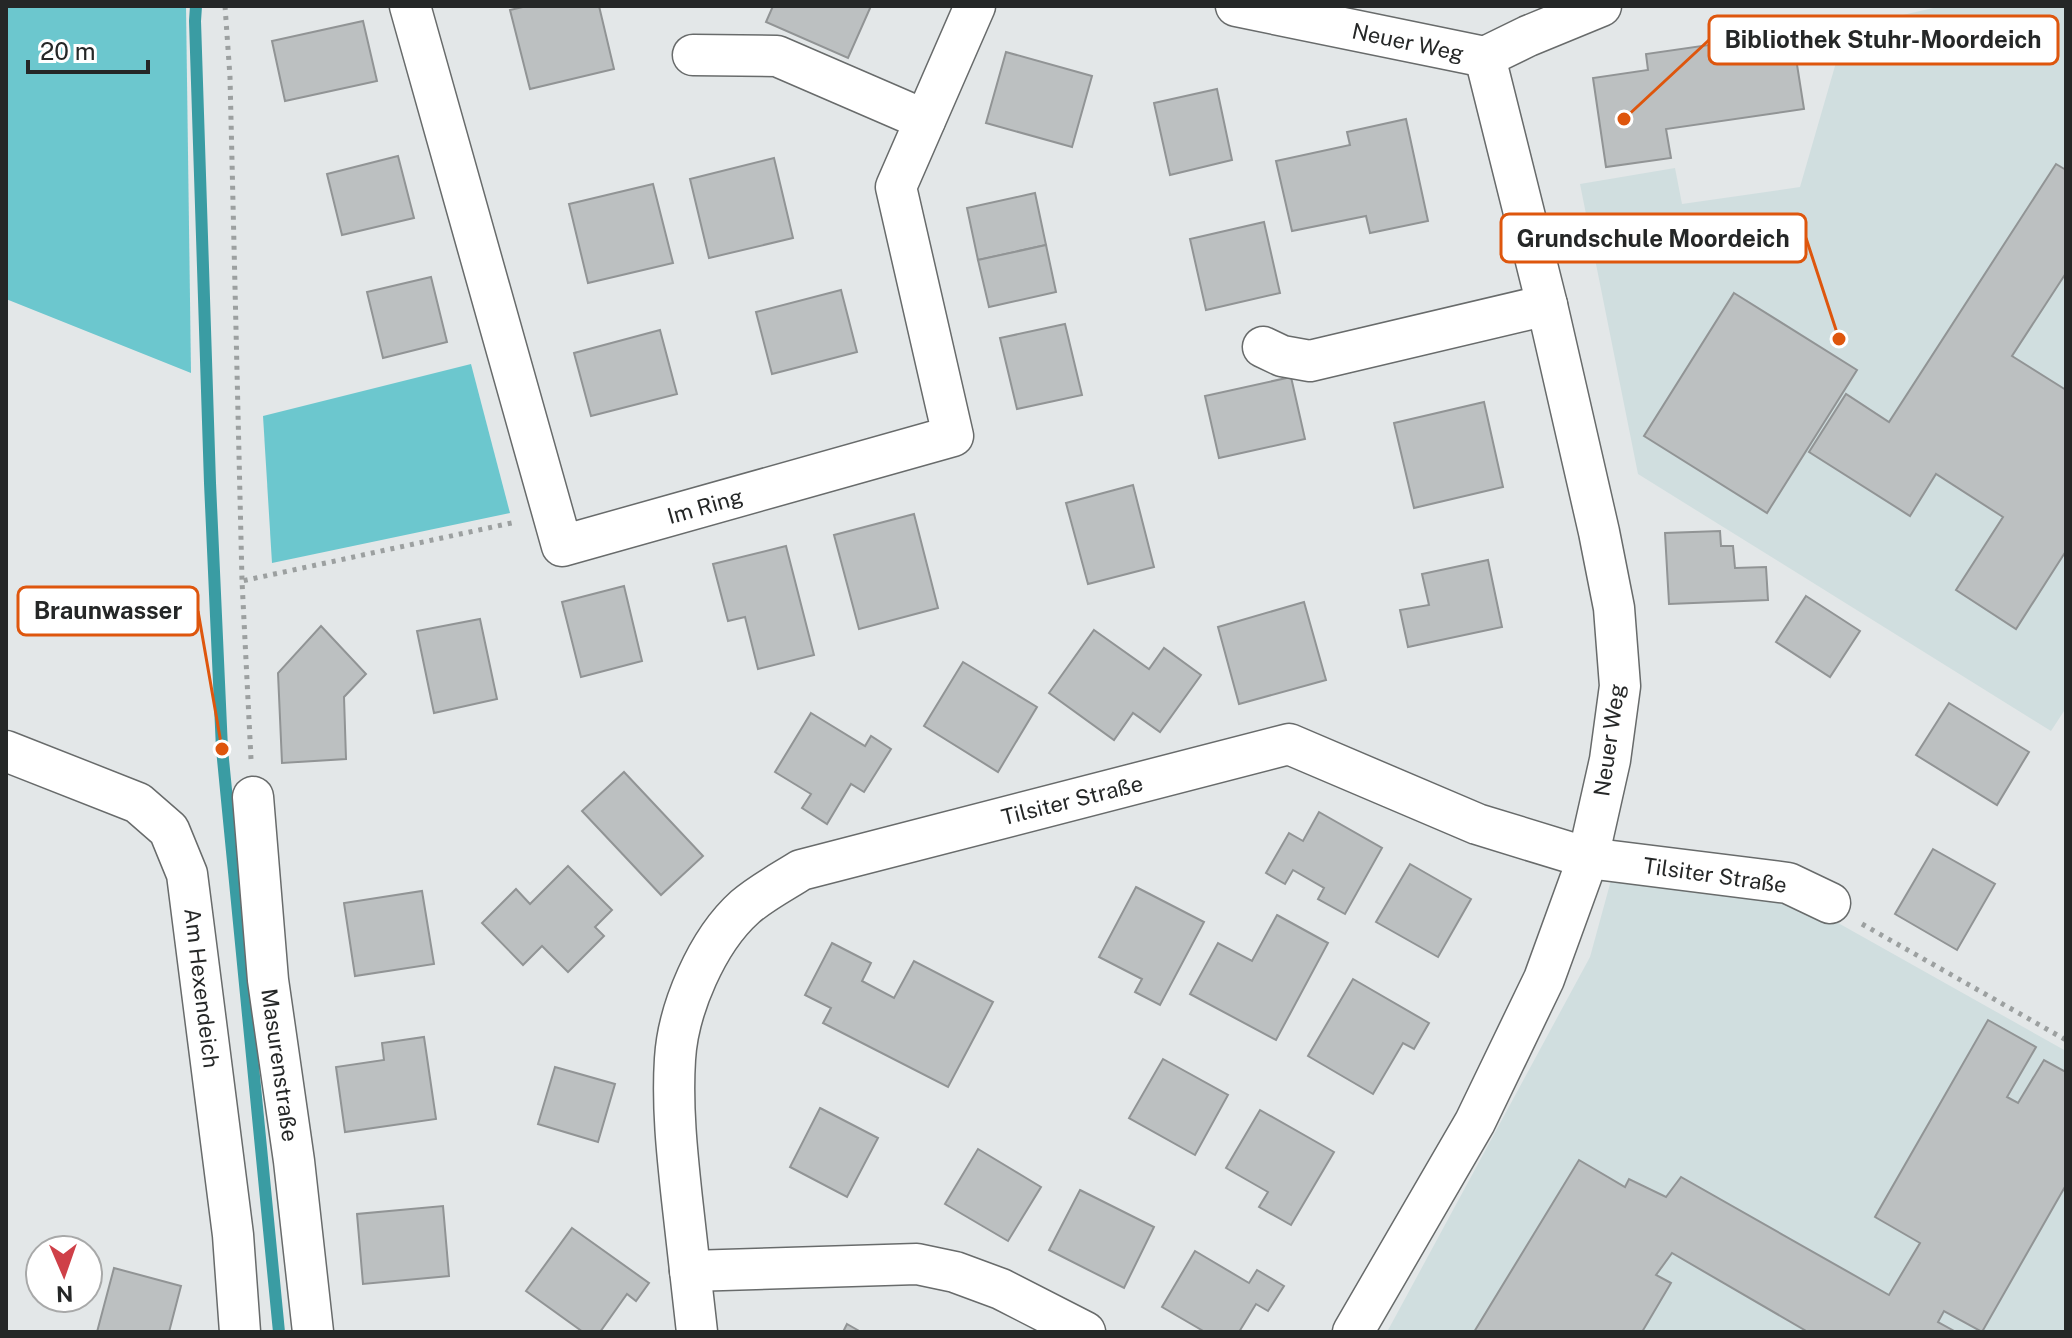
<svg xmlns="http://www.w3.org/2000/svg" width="2072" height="1338" font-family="'Public Sans',sans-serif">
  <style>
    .built { fill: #d0dedf }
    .green { fill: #6cc7ce }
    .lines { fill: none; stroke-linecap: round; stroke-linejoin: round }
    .stream { stroke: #3a9ca3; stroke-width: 12 }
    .building { fill: #bcc0c1; stroke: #919495; stroke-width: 2 }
    .minor-casing { stroke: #686b6b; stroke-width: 43 }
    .path { stroke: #9ca0a0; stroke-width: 5; stroke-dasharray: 4 6; stroke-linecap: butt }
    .minor { stroke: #fff; stroke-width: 40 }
    .labels { text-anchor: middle; stroke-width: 8; stroke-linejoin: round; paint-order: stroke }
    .street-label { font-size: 22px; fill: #252727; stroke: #fff }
    .leader { fill: none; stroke: #de560d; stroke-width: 3 }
    .callout-dot { fill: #de560d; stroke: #fff; stroke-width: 3 }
    .callout { fill: #fff; stroke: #de560d; stroke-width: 3 }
    .callout-label { font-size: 24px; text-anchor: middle; font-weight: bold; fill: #252727 }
  </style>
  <rect width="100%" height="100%" fill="#e3e7e8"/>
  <g class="built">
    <path d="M 1942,6 L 2066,6 L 2066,708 L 2051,731 L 1638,474 L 1580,184 L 1675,168 L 1682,204 L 1800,187 L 1846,28 Z"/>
    <path d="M 1613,873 L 1783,892 L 2066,1051 L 2066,1332 L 1387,1332 L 1590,957 Z"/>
  </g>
  <g class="green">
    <path d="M 6,6 L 186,6 L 191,373 L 6,299 Z"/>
    <path d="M 471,364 L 510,513 L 272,563 L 263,416 Z"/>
  </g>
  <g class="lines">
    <path class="stream" d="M 196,6 L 195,21 L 210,483 L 222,749 L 279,1332"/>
  </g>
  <g class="building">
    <path d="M 527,6 L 599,6 L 614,69 L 530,89 L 510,10 Z"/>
    <path d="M 773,6 L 871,6 L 848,58 L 766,22 Z"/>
    <path d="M 363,21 L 377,81 L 285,101 L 272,41 Z"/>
    <path d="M 1792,33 L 1804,109 L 1666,129 L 1671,158 L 1606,167 L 1593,78 L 1648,70 L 1646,54 Z"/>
    <path d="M 1006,52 L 1092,76 L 1072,147 L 986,123 Z"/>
    <path d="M 1217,89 L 1232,160 L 1170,175 L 1154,103 Z"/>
    <path d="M 1406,119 L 1428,221 L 1370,233 L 1366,216 L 1292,231 L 1276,161 L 1350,145 L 1347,132 Z"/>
    <path d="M 398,156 L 414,218 L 342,235 L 327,174 Z"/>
    <path d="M 774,158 L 793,238 L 709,258 L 690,179 Z"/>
    <path d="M 2056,164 L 2066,170 L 2066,273 L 2012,356 L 2066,390 L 2066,551 L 2016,629 L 1956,590 L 2003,517 L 1936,474 L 1910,516 L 1809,452 L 1846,394 L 1889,422 Z"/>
    <path d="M 653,184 L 673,263 L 588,283 L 569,204 Z"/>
    <path d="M 1035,193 L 1046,245 L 978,260 L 967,208 Z"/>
    <path d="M 1264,222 L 1280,293 L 1206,310 L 1190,239 Z"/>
    <path d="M 1046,245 L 1056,292 L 989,307 L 978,260 Z"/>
    <path d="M 431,277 L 447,342 L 383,358 L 367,292 Z"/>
    <path d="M 841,290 L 857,352 L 772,374 L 756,312 Z"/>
    <path d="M 1734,293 L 1857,370 L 1767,513 L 1644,436 Z"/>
    <path d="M 1065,324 L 1082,395 L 1017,409 L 1000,338 Z"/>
    <path d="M 660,330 L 677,394 L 591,416 L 574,353 Z"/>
    <path d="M 1291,377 L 1305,439 L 1219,458 L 1205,396 Z"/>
    <path d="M 1484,402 L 1503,487 L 1414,508 L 1394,423 Z"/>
    <path d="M 1133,485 L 1154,567 L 1088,584 L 1066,503 Z"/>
    <path d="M 914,514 L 938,608 L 859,629 L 834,535 Z"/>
    <path d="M 1720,531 L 1721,546 L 1733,546 L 1735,568 L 1766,567 L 1768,600 L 1669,604 L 1665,533 Z"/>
    <path d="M 786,546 L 814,655 L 758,669 L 745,617 L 728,621 L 713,564 Z"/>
    <path d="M 1488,560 L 1502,627 L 1408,647 L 1400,610 L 1429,605 L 1422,574 Z"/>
    <path d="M 624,586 L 642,661 L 581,677 L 562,602 Z"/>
    <path d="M 1806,596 L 1860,631 L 1830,677 L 1776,642 Z"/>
    <path d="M 1304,602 L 1326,680 L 1239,704 L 1218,627 Z"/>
    <path d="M 480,619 L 497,699 L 434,713 L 417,631 Z"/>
    <path d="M 321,626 L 366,674 L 344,697 L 346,759 L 282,763 L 278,673 Z"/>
    <path d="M 1094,630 L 1149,669 L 1164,648 L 1201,675 L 1160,732 L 1133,713 L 1114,740 L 1049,693 Z"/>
    <path d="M 963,662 L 1037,707 L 998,772 L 924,726 Z"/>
    <path d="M 1949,703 L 2029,752 L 1997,805 L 1916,755 Z"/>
    <path d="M 811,713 L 865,746 L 871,736 L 891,749 L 864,792 L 851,784 L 827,824 L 802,808 L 811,794 L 775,772 Z"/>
    <path d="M 624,772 L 703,856 L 661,895 L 582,811 Z"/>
    <path d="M 1319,812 L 1382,848 L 1345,914 L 1318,899 L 1324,888 L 1293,870 L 1285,884 L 1266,873 L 1289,833 L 1303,841 Z"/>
    <path d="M 1933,849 L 1995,884 L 1957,950 L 1895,914 Z"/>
    <path d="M 1410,864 L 1471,899 L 1438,957 L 1376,922 Z"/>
    <path d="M 568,866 L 612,910 L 595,927 L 604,936 L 568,972 L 542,946 L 523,965 L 482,923 L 516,889 L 530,904 Z"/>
    <path d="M 1136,887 L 1204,922 L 1160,1005 L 1135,992 L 1142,979 L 1099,957 Z"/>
    <path d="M 422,891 L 434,964 L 355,976 L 344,903 Z"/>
    <path d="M 1277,915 L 1328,943 L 1276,1040 L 1190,994 L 1218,943 L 1252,961 Z"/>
    <path d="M 832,943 L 871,963 L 862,981 L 894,998 L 914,961 L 993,1002 L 948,1087 L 823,1023 L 831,1008 L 805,995 Z"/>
    <path d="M 1353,979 L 1429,1023 L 1414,1049 L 1403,1043 L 1373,1094 L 1308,1056 Z"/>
    <path d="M 1988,1020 L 2036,1047 L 2007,1097 L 2018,1103 L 2044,1060 L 2066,1072 L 2066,1185 L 1982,1332 L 1944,1311 L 1938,1322 L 1956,1332 L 1808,1332 L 1672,1253 L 1656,1275 L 1671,1283 L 1642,1332 L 1474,1332 L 1579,1160 L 1625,1187 L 1629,1179 L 1666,1197 L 1681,1177 L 1889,1295 L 1920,1243 L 1875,1217 Z"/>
    <path d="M 424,1037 L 436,1119 L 345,1132 L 336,1067 L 384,1060 L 382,1043 Z"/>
    <path d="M 1163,1059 L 1228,1095 L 1195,1155 L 1129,1118 Z"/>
    <path d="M 555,1067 L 615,1084 L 598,1142 L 538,1124 Z"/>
    <path d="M 820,1108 L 878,1138 L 847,1197 L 790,1167 Z"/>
    <path d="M 1260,1110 L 1334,1152 L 1291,1225 L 1259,1207 L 1268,1192 L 1226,1168 Z"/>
    <path d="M 978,1149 L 1041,1187 L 1008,1241 L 945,1204 Z"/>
    <path d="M 1080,1190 L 1154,1227 L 1124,1288 L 1049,1250 Z"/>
    <path d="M 443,1206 L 449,1276 L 363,1284 L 357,1214 Z"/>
    <path d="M 572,1228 L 649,1283 L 636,1301 L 627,1294 L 600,1332 L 583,1332 L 526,1291 Z"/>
    <path d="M 1195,1251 L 1249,1283 L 1257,1270 L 1284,1286 L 1268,1311 L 1256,1304 L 1239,1332 L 1205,1332 L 1162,1307 Z"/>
    <path d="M 114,1268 L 181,1286 L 169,1332 L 97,1332 Z"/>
    <path d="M 847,1324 L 861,1332 L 843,1332 Z"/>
  </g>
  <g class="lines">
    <g class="minor-casing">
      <g id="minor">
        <path d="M 410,6 L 562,546 L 953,436 L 896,187 L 975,6"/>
        <path d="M 1236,6 L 1485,57 L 1528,36 L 1601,6"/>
        <path d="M 693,55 L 777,56 L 925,120"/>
        <path d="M 1263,347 L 1282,356 L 1310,361 L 1547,305"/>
        <path d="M 6,751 L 138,803 L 169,830 L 187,874 L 233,1235 L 240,1332"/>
        <path d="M 253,797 L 268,980 L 294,1161 L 313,1332"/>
        <path d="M 690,1271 L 917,1264 L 955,1272 L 1001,1289 L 1085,1332"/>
        <path d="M 697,1332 C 692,1288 687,1243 682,1199 C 677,1153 672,1106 675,1059 C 678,1009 707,941 745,907 C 761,893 782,882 801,870 L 1289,744 L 1477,824 L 1588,858 L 1788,883 L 1830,903"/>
        <path d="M 1353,1332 L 1475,1122 L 1544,979 L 1588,858 L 1610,760 L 1620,686 L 1614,608 L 1599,532 L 1547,305 L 1485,57"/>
      </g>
    </g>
    <g class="path">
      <path d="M 225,6 L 230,77 L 242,581"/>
      <path d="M 251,759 L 242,581 L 516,522"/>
      <path d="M 1862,924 L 2066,1040"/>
    </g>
    <use href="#minor" class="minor"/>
  </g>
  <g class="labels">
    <g class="street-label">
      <text transform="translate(1408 42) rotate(12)" y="8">Neuer Weg</text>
      <text transform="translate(705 506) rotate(-16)" y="8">Im Ring</text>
      <text transform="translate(1609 740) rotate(-82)" y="8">Neuer Weg</text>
      <text transform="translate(1072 800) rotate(-14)" y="8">Tilsiter Straße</text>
      <text transform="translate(1715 875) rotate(8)" y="8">Tilsiter Straße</text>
      <text transform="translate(202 988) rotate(83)" y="8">Am Hexendeich</text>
      <text transform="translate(280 1065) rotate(82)" y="8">Masurenstraße</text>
    </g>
  </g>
  <path class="leader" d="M1624 119L1709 40M1839 339L1806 238M222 749L198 611"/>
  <g class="callout-dot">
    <circle cx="1624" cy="119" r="8"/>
    <circle cx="1839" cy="339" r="8"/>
    <circle cx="222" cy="749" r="8"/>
  </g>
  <g class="callout">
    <rect x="1709" y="16" width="349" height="48" rx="8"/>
    <rect x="1501" y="214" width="305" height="48" rx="8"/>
    <rect x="18" y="587" width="180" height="48" rx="8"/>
  </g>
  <g class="callout-label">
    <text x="1883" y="48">Bibliothek Stuhr-Moordeich</text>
    <text x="1653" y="247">Grundschule Moordeich</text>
    <text x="108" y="619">Braunwasser</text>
  </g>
  <rect width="2072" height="1338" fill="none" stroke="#252727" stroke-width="16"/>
  <g transform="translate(64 1274) rotate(178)"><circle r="38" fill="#ffffff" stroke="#a8a9a9" stroke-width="2"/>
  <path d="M0-6L14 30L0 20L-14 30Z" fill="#cf4048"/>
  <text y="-12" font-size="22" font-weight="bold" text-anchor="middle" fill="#252727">N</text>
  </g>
  <path d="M28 60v12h120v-12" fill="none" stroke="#252727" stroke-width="4"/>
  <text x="40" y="60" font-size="24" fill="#252727" stroke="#ffffff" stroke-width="6" paint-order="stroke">20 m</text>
</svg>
